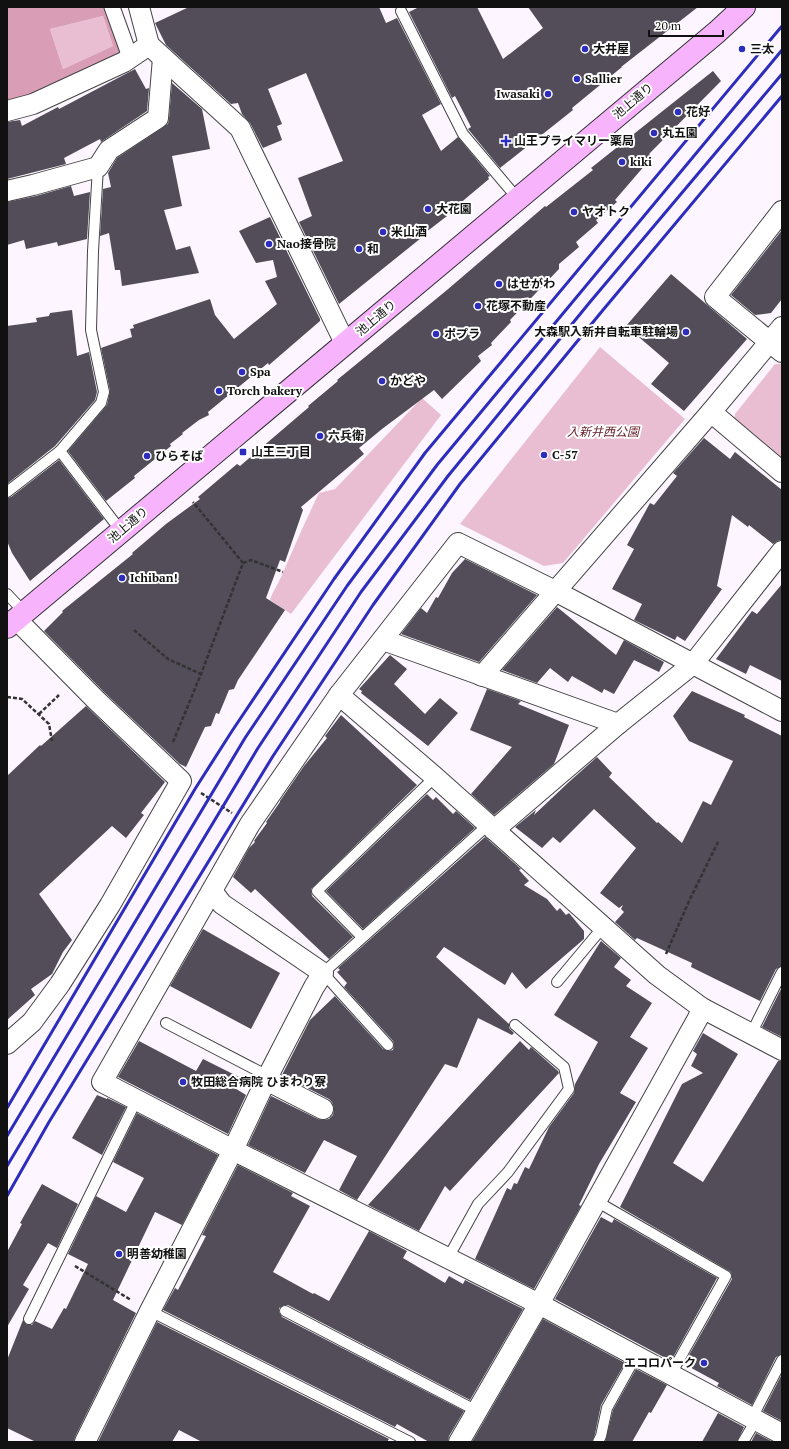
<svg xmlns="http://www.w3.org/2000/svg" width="789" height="1449" font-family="'PT Serif','Noto Sans JP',serif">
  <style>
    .green { fill: #e9bed3 }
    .forest { fill: #d99eb6; fill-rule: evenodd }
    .building { fill: #524d59 }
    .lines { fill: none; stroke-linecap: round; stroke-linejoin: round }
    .service-casing { stroke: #444; stroke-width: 12 }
    .pedestrian-casing { stroke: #444; stroke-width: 17 }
    .minor-casing { stroke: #444; stroke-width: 22 }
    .secondary-casing { stroke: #333; stroke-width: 24 }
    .path { stroke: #333; stroke-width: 2.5; stroke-dasharray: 4 2; stroke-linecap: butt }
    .service { stroke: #fff; stroke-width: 10 }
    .pedestrian { stroke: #fff; stroke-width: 15 }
    .minor { stroke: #fff; stroke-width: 20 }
    .secondary { stroke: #f7b3fc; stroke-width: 22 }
    .rail { stroke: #2c2dbd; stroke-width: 3 }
    .poi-dot { fill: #2c2dbd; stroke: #fff; stroke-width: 1.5 }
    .labels { text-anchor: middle; stroke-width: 4; stroke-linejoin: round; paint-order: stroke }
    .poi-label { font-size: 12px; font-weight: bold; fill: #111; stroke: #fff; text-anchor: start }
    .street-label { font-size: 12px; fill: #111; stroke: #fff }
    .park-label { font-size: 12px; font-style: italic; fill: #68222d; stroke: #fff }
  </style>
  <rect width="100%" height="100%" fill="#fdf5ff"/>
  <g class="green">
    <path d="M 103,16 L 113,46 L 63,69 L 50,29 Z"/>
    <path d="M 600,347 L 685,419 L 563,563 L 544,566 L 460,524 Z"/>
    <path d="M 775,364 L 782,364 L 782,463 L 733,424 L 735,414 Z"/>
    <path d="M 422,398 L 441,415 L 291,614 L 270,600 C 273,591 278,584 282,575 C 294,547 306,520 319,493 L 335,489 Z"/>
  </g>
  <path class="forest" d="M 7,7 L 121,7 L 126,33 L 123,57 L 7,107 ZM 103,16 L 113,46 L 63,69 L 50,29 Z"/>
  <g class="building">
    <path d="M 189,7 L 379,7 L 386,23 L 397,18 L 441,104 L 422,115 L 441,151 L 458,137 L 490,176 L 488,177 L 489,179 L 446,215 L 447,216 L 425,233 L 426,234 L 339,304 L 299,222 L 312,216 L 298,178 L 343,161 L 306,73 L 268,89 L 282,124 L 277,126 L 282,140 L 263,148 L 250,123 L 242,114 L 238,103 L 231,104 L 166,45 L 155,23 Z"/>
    <path d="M 419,7 L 477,7 L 503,59 L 543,28 L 528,7 L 698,7 L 621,67 L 622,67 L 572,108 L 573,110 L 500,168 L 468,129 L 471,127 L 455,96 L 452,98 L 409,12 Z"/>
    <path d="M 135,69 L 146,89 L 149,88 L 147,111 L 101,142 L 100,139 L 64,158 L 66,164 L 7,179 L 7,122 L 20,120 L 22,126 L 58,107 L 59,109 Z"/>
    <path d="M 713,71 L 721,81 L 649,154 L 652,157 L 615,200 L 617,202 L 596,220 L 598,223 L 576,242 L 579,247 L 559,264 L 559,269 L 510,320 L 511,322 L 491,343 L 492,345 L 478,356 L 481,361 L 442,399 L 434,390 L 382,429 L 359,448 L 364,454 L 301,507 L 303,510 L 285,562 L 280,560 L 266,598 L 285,610 L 238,680 L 234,689 L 229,690 L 219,714 L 216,713 L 211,726 L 205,727 L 186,767 L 180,764 L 104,692 L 44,631 L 63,612 L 62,611 L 133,554 L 132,553 L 166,524 L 200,499 L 198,497 L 237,464 L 240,466 L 309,407 L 308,406 L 338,381 L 337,380 L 447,290 L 545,206 L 546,207 L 593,170 L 591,168 Z"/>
    <path d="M 172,83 L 202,109 L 210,149 L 172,156 L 182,206 L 164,210 L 176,250 L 190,246 L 199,273 L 122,286 L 120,270 L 115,270 L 109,233 L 100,236 L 103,189 L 111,187 L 108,173 L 117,158 L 168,124 L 169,119 Z"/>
    <path d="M 71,186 L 74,196 L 90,192 L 87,239 L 58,246 L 57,242 L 26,249 L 24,240 L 7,245 L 7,202 L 36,196 Z"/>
    <path d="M 270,217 L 320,319 L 320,321 L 269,365 L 268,363 L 208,412 L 209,415 L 199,420 L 182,433 L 183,434 L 170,444 L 171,446 L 134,476 L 135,478 L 106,501 L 68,451 L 107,405 L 110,391 L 101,348 L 132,337 L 130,329 L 134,328 L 133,325 L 210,299 L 215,315 L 234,339 L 277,304 L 265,281 L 277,277 L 273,260 L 256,263 L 239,231 Z"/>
    <path d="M 782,230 L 782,299 L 771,313 L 755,315 L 731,295 Z"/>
    <path d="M 671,274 L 747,339 L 684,411 L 651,384 L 669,363 L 626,326 Z"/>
    <path d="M 72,310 L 77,356 L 89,352 L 97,392 L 95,400 L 55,446 L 7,484 L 7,326 L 37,322 L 36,318 L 49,316 L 50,313 Z"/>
    <path d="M 704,438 L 730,459 L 735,452 L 782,490 L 782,540 L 777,541 L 773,544 L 749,525 L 748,527 L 732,515 L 717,586 L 722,589 L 685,641 L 677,636 L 675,640 L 634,620 L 642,604 L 612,589 L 634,549 L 627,545 L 650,503 L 654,505 L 677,476 L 673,473 Z"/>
    <path d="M 59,460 L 104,519 L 30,581 L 12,553 L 7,541 L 7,498 L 11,497 Z"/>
    <path d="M 465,559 L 537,595 L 479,662 L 401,634 L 421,608 L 427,613 L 436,597 L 438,598 L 452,573 Z"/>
    <path d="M 782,584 L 782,681 L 750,665 L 746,674 L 716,659 L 752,611 L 757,614 Z"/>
    <path d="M 557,607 L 616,655 L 624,640 L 664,662 L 659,672 L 634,660 L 614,694 L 604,689 L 602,693 L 572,676 L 568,682 L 550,668 L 537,683 L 502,670 Z"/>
    <path d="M 390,655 L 407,669 L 394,684 L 425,714 L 440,698 L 458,713 L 428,746 L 361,693 L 362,691 L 359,689 Z"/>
    <path d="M 487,689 L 521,701 L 518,704 L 569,725 L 554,764 L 494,815 L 471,794 L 512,747 L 470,730 Z"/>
    <path d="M 692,691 L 745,715 L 744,717 L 782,736 L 782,966 L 776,969 L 760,1001 L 691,967 L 692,963 L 637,938 L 635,940 L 615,922 L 624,912 L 621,909 L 623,905 L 619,908 L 600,893 L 636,848 L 594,809 L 560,843 L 553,837 L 542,848 L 515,827 L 536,810 L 534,815 L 570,781 L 597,757 L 612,773 L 609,777 L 657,823 L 658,822 L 682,843 L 703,801 L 711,805 L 733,761 L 689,741 L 673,716 Z"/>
    <path d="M 86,706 L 165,782 L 141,813 L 144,815 L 126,838 L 112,826 L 39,894 L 72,940 L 63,952 L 52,974 L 31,989 L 35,995 L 7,1020 L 7,776 L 40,745 L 41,746 Z"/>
    <path d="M 341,715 L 417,785 L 311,889 L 312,896 L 353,937 L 329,959 L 255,889 L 251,893 L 233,877 L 249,848 L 255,842 L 254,841 L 256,838 L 267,823 L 266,822 L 280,802 L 280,801 L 304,766 L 327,738 L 325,736 Z"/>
    <path d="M 427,794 L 433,800 L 436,797 L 453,814 L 456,811 L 475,828 L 363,929 L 326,891 Z"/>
    <path d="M 485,837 L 521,869 L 519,870 L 529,881 L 524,885 L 547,899 L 557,911 L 560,908 L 566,915 L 569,913 L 584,931 L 584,939 L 526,989 L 512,972 L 505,985 L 444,947 L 436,957 L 509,1024 L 509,1028 L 514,1033 L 512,1035 L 478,1018 L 457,1068 L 445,1064 L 357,1200 L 339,1190 L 357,1156 L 324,1140 L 305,1173 L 248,1145 L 271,1096 L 318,1119 L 323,1120 L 329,1119 L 333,1115 L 334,1108 L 332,1102 L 329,1099 L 282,1075 L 310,1020 L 335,996 L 383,1049 L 389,1051 L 393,1050 L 394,1044 L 393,1041 L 344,987 L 347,983 L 337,972 L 340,970 L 338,968 Z"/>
    <path d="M 203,929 L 280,973 L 251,1029 L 170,986 Z"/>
    <path d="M 601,941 L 621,958 L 614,967 L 631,980 L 626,986 L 652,1003 L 630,1037 L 648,1048 L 620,1093 L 636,1102 L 599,1164 L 579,1205 L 581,1206 L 534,1289 L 475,1259 L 507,1188 L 511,1190 L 514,1183 L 517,1184 L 525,1167 L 529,1169 L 549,1127 L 574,1093 L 575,1084 L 598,1042 L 554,1015 Z"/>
    <path d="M 782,987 L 782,1037 L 762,1027 Z"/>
    <path d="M 703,1033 L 738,1054 L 673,1163 L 703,1182 L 778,1061 L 782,1061 L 782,1354 L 776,1357 L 752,1405 L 717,1386 L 719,1383 L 684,1364 L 732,1279 L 731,1272 L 620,1207 L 682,1084 L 703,1073 L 691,1066 L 697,1054 L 693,1051 Z"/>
    <path d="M 139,1041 L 196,1071 L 203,1059 L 239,1077 L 233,1087 L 246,1095 L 228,1134 L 118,1077 Z"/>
    <path d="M 520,1041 L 529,1050 L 531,1047 L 558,1071 L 559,1073 L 450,1191 L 445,1186 L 419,1231 L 368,1205 Z"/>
    <path d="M 97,1095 L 107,1099 L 107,1098 L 126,1107 L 102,1155 L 72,1138 Z"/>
    <path d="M 137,1113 L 218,1155 L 182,1225 L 155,1212 L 113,1300 L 136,1313 L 75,1437 L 74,1442 L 36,1442 L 7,1428 L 7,1360 L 23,1320 L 27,1325 L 32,1325 L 35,1321 L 52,1329 L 64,1308 L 66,1309 L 88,1264 L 68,1254 L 96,1196 L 126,1212 L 144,1178 L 113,1162 Z"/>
    <path d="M 238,1165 L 293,1193 L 291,1196 L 310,1206 L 273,1272 L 313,1294 L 314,1293 L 329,1301 L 369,1231 L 407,1251 L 403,1258 L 445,1283 L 449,1276 L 463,1284 L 465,1280 L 523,1309 L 470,1400 L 288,1305 L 284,1305 L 279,1308 L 279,1312 L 282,1317 L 464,1411 L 449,1436 L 448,1442 L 429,1442 L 397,1424 L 395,1427 L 163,1310 L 175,1288 L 178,1290 L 206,1236 L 202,1235 Z"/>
    <path d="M 42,1184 L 78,1204 L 57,1248 L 48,1243 L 23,1285 L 29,1289 L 7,1327 L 7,1252 L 22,1224 L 20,1223 Z"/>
    <path d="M 601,1217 L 612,1223 L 614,1219 L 717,1278 L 671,1361 L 555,1299 Z"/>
    <path d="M 543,1319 L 625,1363 L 601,1405 L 595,1434 L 592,1442 L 472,1442 Z"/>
    <path d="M 157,1322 L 389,1439 L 387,1442 L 202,1442 L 179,1430 L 172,1442 L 98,1442 Z"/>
    <path d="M 636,1369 L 667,1385 L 651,1413 L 649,1412 L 632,1442 L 605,1442 L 613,1410 Z"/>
    <path d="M 782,1374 L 782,1421 L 763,1411 Z"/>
    <path d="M 718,1413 L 744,1427 L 737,1442 L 702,1442 Z"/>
    <path d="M 756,1433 L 773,1442 L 751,1442 Z"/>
  </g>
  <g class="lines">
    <g class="service-casing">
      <g id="service">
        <path d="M 401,11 L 463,134 L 518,199"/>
        <path d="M 60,451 L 101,403 L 104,392 L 91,330 L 93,251 L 98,167"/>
        <path d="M 7,492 L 60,451 L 121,531"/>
        <path d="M 7,594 L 24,612"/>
        <path d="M 362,937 L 317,891 L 435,777"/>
        <path d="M 557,982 L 603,927"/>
        <path d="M 166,1023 L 268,1076"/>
        <path d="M 751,1034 L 782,972"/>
        <path d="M 388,1045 L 323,973 L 488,825"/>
        <path d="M 596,1201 L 726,1276 L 671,1374"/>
        <path d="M 448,1258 L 478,1204 L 508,1172 L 569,1089 L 564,1067 L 515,1025"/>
        <path d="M 150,1311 L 410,1442"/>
        <path d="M 285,1311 L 477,1411"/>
        <path d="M 29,1319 L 136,1101"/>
        <path d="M 752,1418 L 782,1360"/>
        <path d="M 598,1442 L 601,1436 L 607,1408 L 636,1356"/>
        <path d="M 743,1442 L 756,1420"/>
      </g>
    </g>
    <g class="pedestrian-casing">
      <path id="pedestrian" d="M 112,7 L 130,57"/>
    </g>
    <g class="minor-casing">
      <g id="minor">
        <path d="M 139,7 L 149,45 L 240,128 L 345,343"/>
        <path d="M 7,111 L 33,104 L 124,62 L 149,45"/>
        <path d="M 7,191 L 33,185 L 98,167 L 109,150 L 158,118 L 163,58"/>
        <path d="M 782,211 L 715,297 L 782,352"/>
        <path d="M 711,412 L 782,472"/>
        <path d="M 383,640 L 618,724"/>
        <path d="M 482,676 L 711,412 L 782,327"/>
        <path d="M 339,695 L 435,777 L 657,975 L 702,1008 L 782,1050"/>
        <path d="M 782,711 L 555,591 L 458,543 L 339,695 L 250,824 L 102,1082 L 233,1150 L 539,1304 L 782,1434"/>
        <path d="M 494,830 L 618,724 L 693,664 L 782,551"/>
        <path d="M 7,1044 L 32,1022 L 60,984 L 110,905 L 181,781 L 96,700 L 16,619"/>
        <path d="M 268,1076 L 276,1085 L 323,1109"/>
        <path d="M 85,1442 L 150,1311 L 233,1150 L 268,1076 L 314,987 L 323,973 L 222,904 L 212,891"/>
        <path d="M 459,1442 L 539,1304 L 698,1018 L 702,1008"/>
      </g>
    </g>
    <g class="secondary-casing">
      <path id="secondary" d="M 7,627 L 717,32 L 744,7"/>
    </g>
    <g class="path">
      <path d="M 243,563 L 251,560 L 283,572"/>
      <path d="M 134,630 L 168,659 L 201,674"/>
      <path d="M 7,697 L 22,699 L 49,724 L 52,741"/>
      <path d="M 39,714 L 59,695"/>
      <path d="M 173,742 L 201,674 L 243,563 L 193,502"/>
      <path d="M 201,793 L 232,813"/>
      <path d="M 666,954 L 689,901 L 718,842"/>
      <path d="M 75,1266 L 131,1300"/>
    </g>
    <use href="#service" class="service"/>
    <use href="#pedestrian" class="pedestrian"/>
    <use href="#minor" class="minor"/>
    <use href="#secondary" class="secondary"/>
    <g class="rail">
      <path d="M 7,1108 L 195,789 L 232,731 L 334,579 L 425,453 L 782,26"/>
      <path d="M 7,1136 L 245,738 L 347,586 L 437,465 L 782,50"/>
      <path d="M 7,1166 L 258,748 L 361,592 L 448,476 L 590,302 L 782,74"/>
      <path d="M 7,1196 L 49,1122 L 273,756 L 373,605 L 460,484 L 603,310 L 782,96"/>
    </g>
  </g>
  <g class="poi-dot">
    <circle cx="585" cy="49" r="4"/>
    <circle cx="742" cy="49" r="4"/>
    <circle cx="577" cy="79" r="4"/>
    <circle cx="548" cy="94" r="4"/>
    <circle cx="678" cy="112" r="4"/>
    <circle cx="654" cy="133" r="4"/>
    <path d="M504 135h4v4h4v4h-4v4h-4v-4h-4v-4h4z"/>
    <circle cx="622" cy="162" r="4"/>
    <circle cx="428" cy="209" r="4"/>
    <circle cx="574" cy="212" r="4"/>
    <circle cx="383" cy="232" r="4"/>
    <circle cx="269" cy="244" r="4"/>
    <circle cx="359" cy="249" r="4"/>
    <circle cx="499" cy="284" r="4"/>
    <circle cx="478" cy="306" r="4"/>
    <circle cx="686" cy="332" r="4"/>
    <circle cx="436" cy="334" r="4"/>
    <circle cx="242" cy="372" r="4"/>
    <circle cx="382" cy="381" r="4"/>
    <circle cx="219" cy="391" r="4"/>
    <circle cx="320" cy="436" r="4"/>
    <rect x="239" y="448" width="8" height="8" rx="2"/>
    <circle cx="544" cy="455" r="4"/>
    <circle cx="147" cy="456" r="4"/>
    <circle cx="122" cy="578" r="4"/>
    <circle cx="183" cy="1082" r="4"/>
    <circle cx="119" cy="1254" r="4"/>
    <circle cx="704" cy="1363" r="4"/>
  </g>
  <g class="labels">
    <g class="poi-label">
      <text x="593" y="53">大井屋</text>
      <text x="750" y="53">三太</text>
      <text x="585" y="83">Sallier</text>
      <text x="540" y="98" text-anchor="end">Iwasaki</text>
      <text x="686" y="116">花好</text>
      <text x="662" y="137">丸五園</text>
      <text x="514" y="145">山王プライマリー薬局</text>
      <text x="630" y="166">kiki</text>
      <text x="436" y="213">大花園</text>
      <text x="582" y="216">ヤオトク</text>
      <text x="391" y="236">米山酒</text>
      <text x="277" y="248">Nao接骨院</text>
      <text x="367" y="253">和</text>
      <text x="507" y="288">はせがわ</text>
      <text x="486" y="310">花塚不動産</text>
      <text x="678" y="336" text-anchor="end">大森駅入新井自転車駐輪場</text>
      <text x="444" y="338">ポプラ</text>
      <text x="250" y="376">Spa</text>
      <text x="390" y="385">かどや</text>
      <text x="227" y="395">Torch bakery</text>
      <text x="328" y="440">六兵衛</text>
      <text x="251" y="456">山王三丁目</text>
      <text x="552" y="459">C-57</text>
      <text x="155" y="460">ひらそば</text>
      <text x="130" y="582">Ichiban!</text>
      <text x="191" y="1086">牧田総合病院 ひまわり寮</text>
      <text x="127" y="1258">明善幼稚園</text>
      <text x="696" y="1367" text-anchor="end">エコロパーク</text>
    </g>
    <g class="street-label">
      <text transform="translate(633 101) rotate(-40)" y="4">池上通り</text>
      <text transform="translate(376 318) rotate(-40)" y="4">池上通り</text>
      <text transform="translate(128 525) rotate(-40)" y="4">池上通り</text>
    </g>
    <g class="park-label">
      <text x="603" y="436">入新井西公園</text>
    </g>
  </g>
  <rect width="789" height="1449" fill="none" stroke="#111111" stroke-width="16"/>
  <path d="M649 30v6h74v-6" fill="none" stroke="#111111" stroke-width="2"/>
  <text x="655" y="30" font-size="12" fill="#111111" stroke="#ffffff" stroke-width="3" paint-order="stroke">20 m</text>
</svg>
